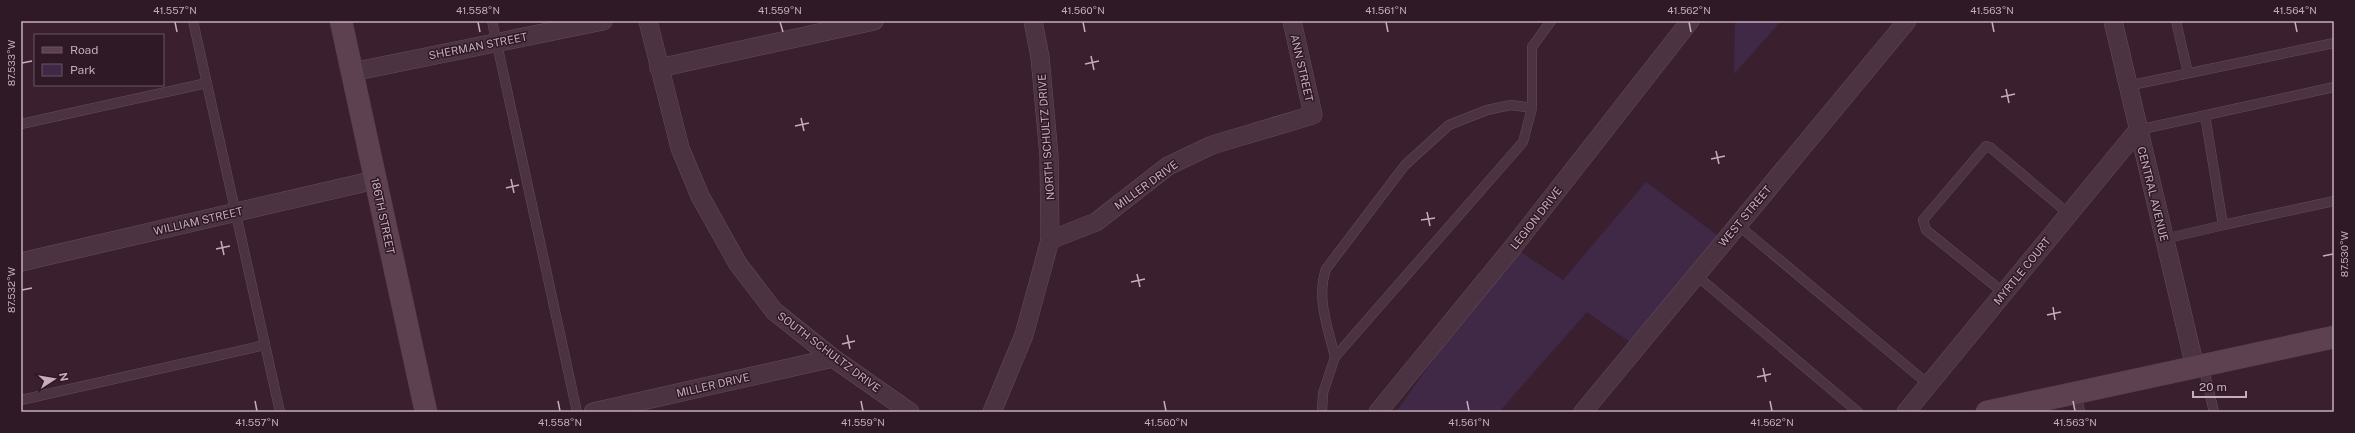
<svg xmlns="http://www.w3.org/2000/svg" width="2355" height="433" font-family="'Public Sans',sans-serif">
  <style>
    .green { fill: #3f2946 }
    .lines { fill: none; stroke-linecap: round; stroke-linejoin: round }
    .lane-casing { stroke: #654d5c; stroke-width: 10 }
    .street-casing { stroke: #654d5c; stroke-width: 19 }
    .secondary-casing { stroke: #543c4a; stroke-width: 23 }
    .lane { stroke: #4b3341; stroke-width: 9 }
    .street { stroke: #4b3341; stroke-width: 18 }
    .secondary { stroke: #5e4151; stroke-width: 22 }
    .ticks { fill: none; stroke: #c7adbc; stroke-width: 1.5 }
    .labels { text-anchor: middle; stroke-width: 3; stroke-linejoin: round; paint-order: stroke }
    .street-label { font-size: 11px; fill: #c7adbc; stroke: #2f1926 }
    .neatline { fill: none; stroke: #c7adbc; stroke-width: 1.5 }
    .ticks-label { font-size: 10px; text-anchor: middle; fill: #c7adbc }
  </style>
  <rect width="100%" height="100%" fill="#3a1f2f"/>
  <g class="green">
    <path d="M 1735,21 L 1781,21 L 1734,74 Z"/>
    <path d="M 1646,182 L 1725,241 L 1637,347 L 1587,312 L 1499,412 L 1396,412 L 1513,247 L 1563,280 Z"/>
  </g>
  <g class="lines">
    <g class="lane-casing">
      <g id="lane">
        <path d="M 193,21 L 280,412"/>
        <path d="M 492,21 L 577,412"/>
        <path d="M 2176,21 L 2188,73"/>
        <path d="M 2127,86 L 2334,43"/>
        <path d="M 2205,115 L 2223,225 L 2334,201"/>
        <path d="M 21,124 L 207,83"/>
        <path d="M 2138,130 L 2334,87"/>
        <path d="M 1738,225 L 1928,384"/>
        <path d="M 2164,239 L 2224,225"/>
        <path d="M 1696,275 L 1858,412"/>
        <path d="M 2004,293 L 1926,230 L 1923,220 L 1986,146 L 1991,148 L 2069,214"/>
        <path d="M 1335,357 C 1328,328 1316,298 1326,269 L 1405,165 L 1449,125 L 1487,110 L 1511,105 L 1532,108"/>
        <path d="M 2203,365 L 2214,412"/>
        <path d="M 2076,393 L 2080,412"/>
        <path d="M 21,400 L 265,345"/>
        <path d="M 1322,412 L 1323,393 L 1335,357 L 1523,142 L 1532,108 L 1532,47 L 1551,21"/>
      </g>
    </g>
    <g class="street-casing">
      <g id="street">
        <path d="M 648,21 L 680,148 L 700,196 L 738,264 L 774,311 L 833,358 L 910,412"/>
        <path d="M 2113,21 L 2195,367"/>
        <path d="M 659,68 L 874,21"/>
        <path d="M 352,72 L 603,21"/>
        <path d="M 1050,240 L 1096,222 L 1168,166 L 1212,145 L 1313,115 L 1292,21"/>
        <path d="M 21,262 L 375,180"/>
        <path d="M 593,412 L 833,358"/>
        <path d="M 992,412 L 1024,335 L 1050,240 L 1049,156 L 1040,57 L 1033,21"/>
        <path d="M 1378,412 L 1513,247 L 1690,21"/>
        <path d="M 1583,412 L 1907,21"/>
        <path d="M 1906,412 L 2138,130"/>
      </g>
    </g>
    <g class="secondary-casing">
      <g id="secondary">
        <path d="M 341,21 L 426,412"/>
        <path d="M 1987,412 L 2334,337"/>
      </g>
    </g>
    <use href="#lane" class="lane"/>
    <use href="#street" class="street"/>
    <use href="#secondary" class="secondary"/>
  </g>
  <path class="ticks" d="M 175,22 L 177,32M 478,22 L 480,32M 780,22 L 783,32M 1083,22 L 1085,32M 1386,22 L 1388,32M 1689,22 L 1691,32M 1992,22 L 1994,32M 2295,22 L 2297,32M 1091,56 L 1094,70M 22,63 L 32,61M 1085,64 L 1099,61M 2006,89 L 2009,103M 2001,97 L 2015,94M 801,118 L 804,131M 795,126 L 809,123M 1716,151 L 1719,164M 1711,159 L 1725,156M 511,179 L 514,193M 506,188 L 519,185M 1427,212 L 1430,226M 1421,220 L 1435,218M 221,241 L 224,255M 216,249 L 230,246M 2323,256 L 2333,254M 1137,274 L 1140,287M 1131,282 L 1145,279M 22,290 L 32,288M 2053,307 L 2055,320M 2047,315 L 2061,312M 847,335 L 850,349M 842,344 L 855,341M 1763,368 L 1766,382M 1757,377 L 1771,374M 255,401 L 257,411M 558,401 L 560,411M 861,401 L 863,411M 1164,401 L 1166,411M 1467,401 L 1469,411M 1770,401 L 1772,411M 2073,401 L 2075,411"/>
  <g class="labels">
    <g class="street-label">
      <text transform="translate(478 46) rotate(-11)" y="4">SHERMAN STREET</text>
      <text transform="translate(1302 68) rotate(77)" y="4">ANN STREET</text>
      <text transform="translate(1046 137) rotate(-94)" y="4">NORTH SCHULTZ DRIVE</text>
      <text transform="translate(1146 185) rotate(-36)" y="4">MILLER DRIVE</text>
      <text transform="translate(2153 194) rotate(76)" y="4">CENTRAL AVENUE</text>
      <text transform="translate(383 216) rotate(78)" y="4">186TH STREET</text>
      <text transform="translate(1745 216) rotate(-50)" y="4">WEST STREET</text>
      <text transform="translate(1536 218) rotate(-52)" y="4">LEGION DRIVE</text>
      <text transform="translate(198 221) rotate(-13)" y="4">WILLIAM STREET</text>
      <text transform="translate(2022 271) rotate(-51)" y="4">MYRTLE COURT</text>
      <text transform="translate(829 352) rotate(37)" y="4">SOUTH SCHULTZ DRIVE</text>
      <text transform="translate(713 385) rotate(-13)" y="4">MILLER DRIVE</text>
    </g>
  </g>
  <rect width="2355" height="433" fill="none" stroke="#2f1926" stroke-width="44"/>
  <rect x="34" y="34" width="130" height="52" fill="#2f1926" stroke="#6c5462"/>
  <rect x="42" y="47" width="20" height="6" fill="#5e4151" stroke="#6c5462"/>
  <text x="70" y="54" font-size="12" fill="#c7adbc">Road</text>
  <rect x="42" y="64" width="20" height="12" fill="#3f2946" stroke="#6c5462"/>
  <text x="70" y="74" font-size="12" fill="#c7adbc">Park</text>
  <g transform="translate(54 379) rotate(78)" stroke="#2f1926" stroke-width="3" paint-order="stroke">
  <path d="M0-3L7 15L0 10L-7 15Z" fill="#c7adbc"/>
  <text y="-6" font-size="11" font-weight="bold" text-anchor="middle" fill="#c7adbc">N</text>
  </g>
  <path d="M2193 391v6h53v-6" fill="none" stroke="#c7adbc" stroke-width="2"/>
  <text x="2199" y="391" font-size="12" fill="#c7adbc" stroke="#2f1926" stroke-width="3" paint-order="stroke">20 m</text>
  <rect x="22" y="22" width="2311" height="389" class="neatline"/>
  <g class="ticks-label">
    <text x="175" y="14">41.557°N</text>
    <text x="478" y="14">41.558°N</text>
    <text x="780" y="14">41.559°N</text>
    <text x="1083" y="14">41.560°N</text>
    <text x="1386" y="14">41.561°N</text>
    <text x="1689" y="14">41.562°N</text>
    <text x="1992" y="14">41.563°N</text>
    <text x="2295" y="14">41.564°N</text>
    <text transform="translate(11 63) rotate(-90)" y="4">87.533°W</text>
    <text transform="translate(2344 254) rotate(-90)" y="4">87.530°W</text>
    <text transform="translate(11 290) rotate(-90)" y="4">87.532°W</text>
    <text x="257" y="426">41.557°N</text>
    <text x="560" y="426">41.558°N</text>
    <text x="863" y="426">41.559°N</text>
    <text x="1166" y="426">41.560°N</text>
    <text x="1469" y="426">41.561°N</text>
    <text x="1772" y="426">41.562°N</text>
    <text x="2075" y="426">41.563°N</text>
  </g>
</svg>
